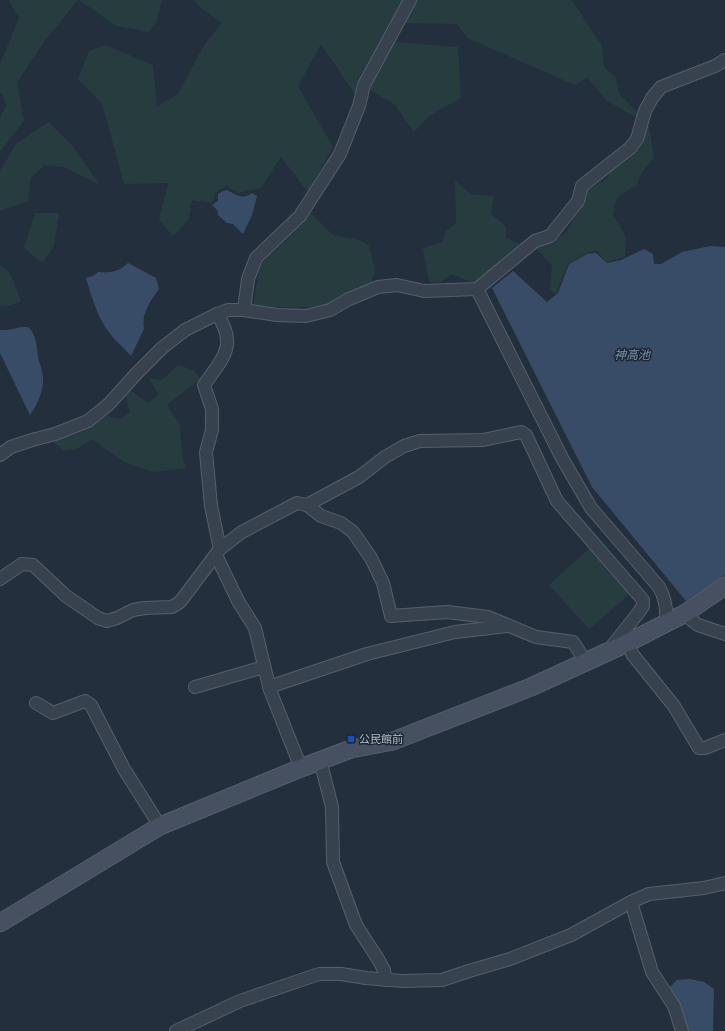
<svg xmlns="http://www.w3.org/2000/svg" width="725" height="1031" font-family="'DM Sans','Noto Sans JP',sans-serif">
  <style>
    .green { fill: #263c3f }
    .water { fill: #394c67 }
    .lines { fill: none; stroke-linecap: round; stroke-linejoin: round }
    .street-casing { stroke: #565f6c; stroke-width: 14 }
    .secondary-casing { stroke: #565f6c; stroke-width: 19 }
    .street { stroke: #38414e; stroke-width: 12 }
    .secondary { stroke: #465061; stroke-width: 17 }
    .transit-dot { fill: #1a4fb4; stroke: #1d2633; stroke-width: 1.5 }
    .labels { text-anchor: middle; stroke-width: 3; stroke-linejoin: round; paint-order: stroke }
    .poi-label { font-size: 11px; fill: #b4bcc9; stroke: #1d2633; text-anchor: start }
    .water-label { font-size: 12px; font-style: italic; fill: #7c92b1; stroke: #1d2633 }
  </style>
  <rect width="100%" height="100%" fill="#242f3e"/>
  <g class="green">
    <path d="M 9,0 L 78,0 L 44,42 L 17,82 L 24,120 L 0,152 L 0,118 L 6,106 L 3,94 L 0,92 L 0,64 L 19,18 Z"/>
    <path d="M 79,0 L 162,0 L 157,20 L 149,32 L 116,26 Z"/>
    <path d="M 194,0 L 572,0 L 602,46 L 604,67 L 616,77 L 619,94 L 640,115 L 637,118 L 606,100 L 587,77 L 575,85 L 467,38 L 457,24 L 406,23 L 397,12 L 386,41 L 458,47 L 461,98 L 429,116 L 414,132 L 394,104 L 368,89 L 354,93 L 321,44 L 298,86 L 333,147 L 308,192 L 281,157 L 261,188 L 239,193 L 226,186 L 216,192 L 212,203 L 192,200 L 189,219 L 173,236 L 159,220 L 168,183 L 124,184 L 102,103 L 78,79 L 89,51 L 105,45 L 153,65 L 157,106 L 178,94 L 204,45 L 222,23 L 202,9 Z"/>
    <path d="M 48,122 L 70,143 L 100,185 L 64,167 L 45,165 L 31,177 L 28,201 L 0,211 L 0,171 L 16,144 Z"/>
    <path d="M 649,126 L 654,158 L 642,172 L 636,186 L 621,194 L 616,200 L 613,215 L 626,237 L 625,257 L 606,262 L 597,250 L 585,254 L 568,263 L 556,294 L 550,290 L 552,265 L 534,246 L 547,242 L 565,234 L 581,207 L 583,193 L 608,178 L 612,166 L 644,127 Z"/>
    <path d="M 455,181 L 471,194 L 494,196 L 491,214 L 506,226 L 506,238 L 524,245 L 477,284 L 451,274 L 439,283 L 429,282 L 423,248 L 443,242 L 445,232 L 456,223 Z"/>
    <path d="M 35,213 L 59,213 L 54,246 L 42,263 L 24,248 Z"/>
    <path d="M 311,213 L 333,235 L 359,240 L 369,246 L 375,269 L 371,285 L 329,305 L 297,308 L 253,306 L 260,264 L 289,238 Z"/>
    <path d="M 0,265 L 10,273 L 21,301 L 11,305 L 0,306 Z"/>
    <path d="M 178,365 L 194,370 L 200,379 L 167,405 L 180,425 L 182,454 L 186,468 L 153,472 L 124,462 L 92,439 L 78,448 L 64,451 L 52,441 L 79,433 L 107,416 L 121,419 L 130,412 L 125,395 L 131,391 L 148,403 L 159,394 L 148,378 L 162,380 Z"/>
    <path d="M 591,547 L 632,592 L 589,629 L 549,585 Z"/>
  </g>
  <g class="water">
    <path d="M 227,190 C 236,195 243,200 252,193 L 257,196 L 252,215 L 243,234 L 233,224 L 227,223 L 218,215 L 218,211 L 212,205 L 218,201 L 218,194 L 223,191 Z"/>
    <path d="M 710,246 L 725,247 L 725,575 L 686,601 L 592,487 L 492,288 L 513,271 L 547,302 L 558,293 L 569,264 L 587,254 L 596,253 L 607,263 L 621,260 L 644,249 L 653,254 L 654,264 L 661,264 L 682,252 Z"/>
    <path d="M 128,263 L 156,278 L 159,289 C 150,301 141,314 144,329 L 131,356 C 123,347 112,338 106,328 C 96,313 91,295 86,278 L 93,276 L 98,272 C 111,273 118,272 128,263 Z"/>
    <path d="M 21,327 L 28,327 C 37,335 36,345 38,356 C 38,361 41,365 42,371 C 46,386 39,402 30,415 L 0,353 L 0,330 L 8,330 Z"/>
    <path d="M 690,979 L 704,982 L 714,989 L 713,1031 L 689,1031 L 669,988 L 677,980 Z"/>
  </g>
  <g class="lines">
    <g class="street-casing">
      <g id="street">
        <path d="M 477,289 L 562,458 L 591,508 L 659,587 C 666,599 667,610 666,623"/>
        <path d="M 244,310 L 248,279 L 256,258 L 300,216 L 340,154 L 359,106 L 364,85 L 410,0"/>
        <path d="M 217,314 C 238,345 223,358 204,385 L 212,409 L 212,430 L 206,452 L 211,506 L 220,549"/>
        <path d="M 0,455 L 11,447 L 32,440 L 55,434 L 88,421 L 109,404 L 136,374 L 162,348 L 185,330 L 217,314 L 228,310 L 244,310 L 277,315 L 306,316 L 330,310 L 347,300 L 378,287 L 397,285 L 424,291 L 477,289 L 535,241 L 550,236 L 578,201 L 582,186 L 630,148 L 637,139 L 645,111 L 652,98 L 661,87 L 715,66 L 725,60"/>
        <path d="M 307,505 L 321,516 L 341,523 L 353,532 L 371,558 L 383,583 L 391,616 L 447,612 L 488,617 L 536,637 L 573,642 L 586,662"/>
        <path d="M 216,555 L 238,601 L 255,628 L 270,690 L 301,768"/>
        <path d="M 0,579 L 22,564 L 33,565 L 66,596 L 98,618 L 107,621 L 117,618 L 133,610 L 145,608 L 172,607 L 180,602 L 220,549 L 242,532 L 297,503 L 307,505 L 359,477 L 385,457 L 404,446 L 420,441 L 483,440 L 521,432 L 526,435 L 557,501 L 643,600 L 643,606 L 639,612 L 609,650"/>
        <path d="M 684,614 L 698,625 L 725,634"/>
        <path d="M 627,643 L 633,655 L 674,706 L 699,748 L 705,748 L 725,740"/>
        <path d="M 195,687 L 264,667"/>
        <path d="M 269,687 L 367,654 L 455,632 L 507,626"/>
        <path d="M 36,703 L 53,713 L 85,701 L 91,705 L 124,769 L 160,826"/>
        <path d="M 320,760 L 332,807 L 333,862 L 356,925 L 378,959 L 384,970 L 386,980"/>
        <path d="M 631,902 L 652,972 L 674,1006 L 682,1031"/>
        <path d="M 176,1031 L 240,1001 L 319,974 L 341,974 L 366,978 L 402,981 L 442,980 L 469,971 L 510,959 L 571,935 L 631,902 L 649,894 L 704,888 L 725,883"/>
      </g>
    </g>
    <g class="secondary-casing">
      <path id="secondary" d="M 0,923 L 160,826 L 301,768 L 351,749 L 393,741 L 531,687 L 627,643 L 684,614 L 725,586"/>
    </g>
    <use href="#street" class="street"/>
    <use href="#secondary" class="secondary"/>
  </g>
  <rect class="transit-dot" x="347" y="735" width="8" height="8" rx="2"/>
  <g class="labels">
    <g class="poi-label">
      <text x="359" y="743">公民館前</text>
    </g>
    <g class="water-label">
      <text x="632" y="359">神高池</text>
    </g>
  </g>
</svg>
